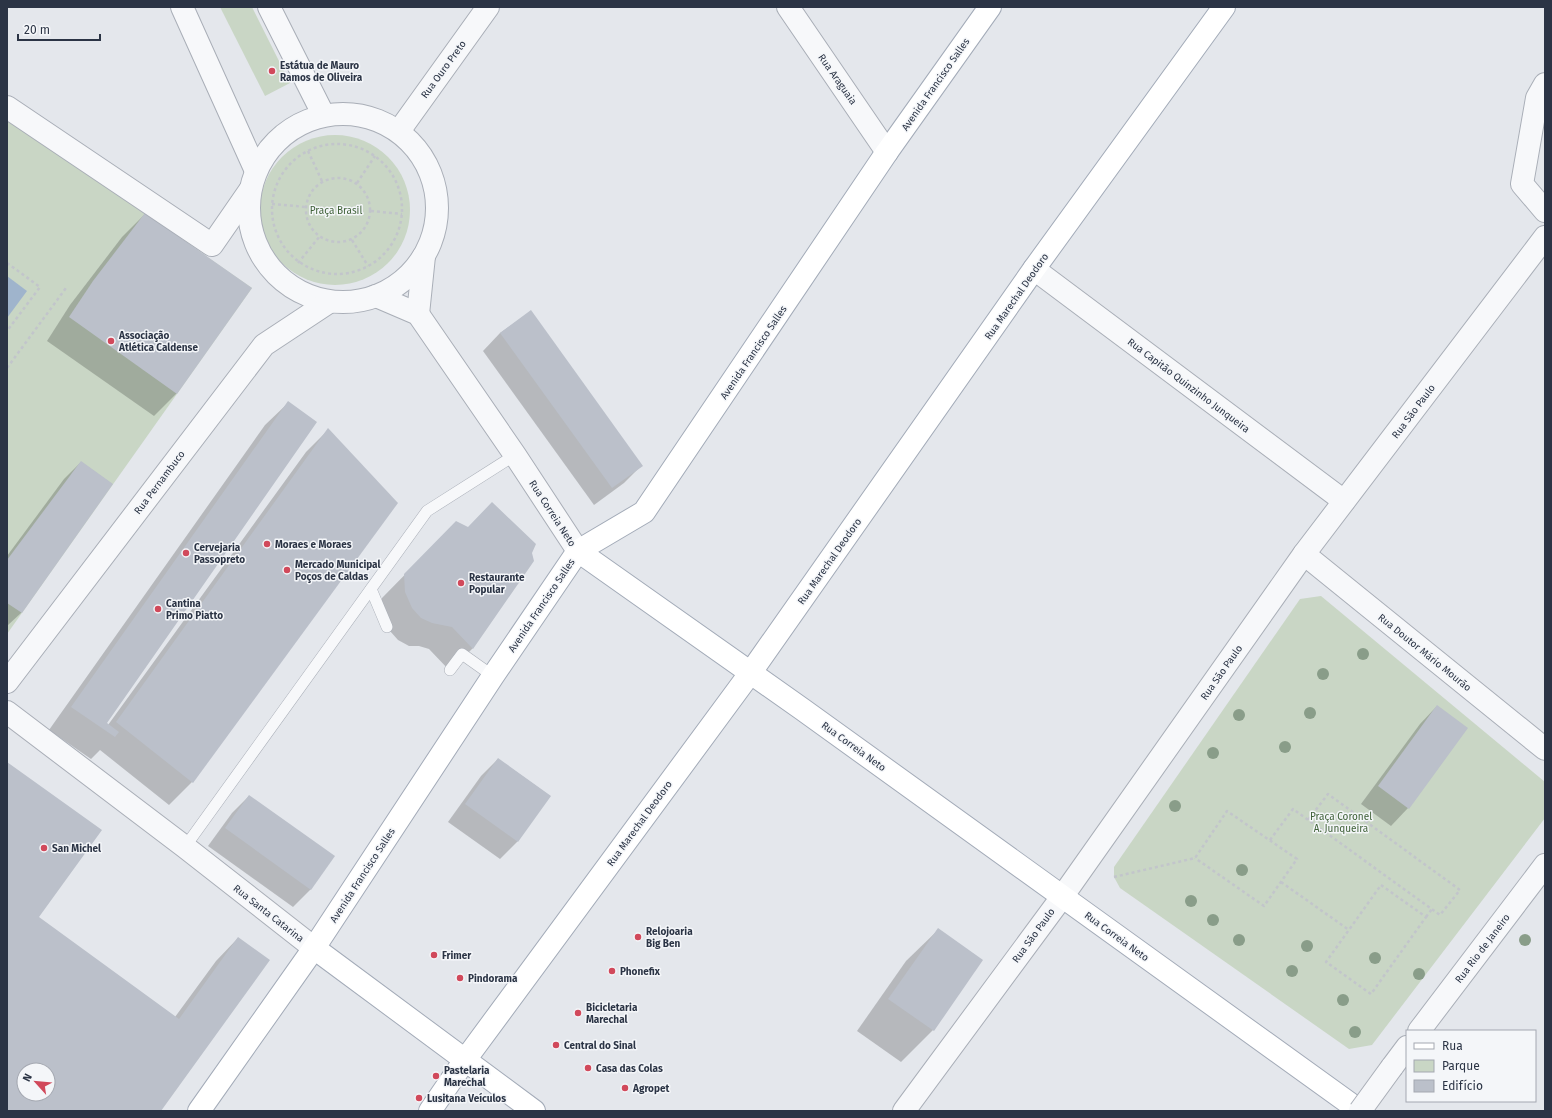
<svg xmlns="http://www.w3.org/2000/svg" width="1552" height="1118" font-family="'Fira Sans',sans-serif">
  <style>
    .green { fill: #c9d6c5 }
    .water { fill: #9fb4cc }
    .shadow { fill: #0003; fill-rule: evenodd }
    .building { fill: #bbc0ca; fill-rule: evenodd }
    .lines { fill: none; stroke-linecap: round; stroke-linejoin: round }
    .service-casing { stroke: #a9aeb7; stroke-width: 12 }
    .minor-casing { stroke: #a9aeb7; stroke-width: 24 }
    .tertiary-casing { stroke: #a9aeb7; stroke-width: 24 }
    .primary-casing { stroke: #a3abb8; stroke-width: 24 }
    .path { stroke: #c2c5cb; stroke-width: 2.5; stroke-dasharray: 3 3; stroke-linecap: butt }
    .service { stroke: #f7f8fa; stroke-width: 11 }
    .minor { stroke: #f7f8fa; stroke-width: 22 }
    .tertiary { stroke: #f7f8fa; stroke-width: 22 }
    .primary { stroke: #fff; stroke-width: 22 }
    .minor-bridge-casing { stroke: #a9aeb7; stroke-width: 24; stroke-linecap: butt }
    .minor-bridge { stroke: #f7f8fa; stroke-width: 22 }
    .tree { fill: #899d89 }
    .poi-dot { fill: #d1495b; stroke: #f4f6f9; stroke-width: 1.5 }
    .labels { text-anchor: middle; stroke-width: 3; stroke-linejoin: round; paint-order: stroke }
    .poi-label { font-size: 10px; font-weight: bold; fill: #2b3445; stroke: #f4f6f9; text-anchor: start }
    .street-label { font-size: 10px; fill: #2b3445; stroke: #f4f6f9 }
    .park-label { font-size: 10px; fill: #3f6138; stroke: #f4f6f9 }
  </style>
  <rect width="100%" height="100%" fill="#e4e7ec"/>
  <g class="green">
    <path d="M 220,7 L 252,7 L 290,83 L 265,96 Z"/>
    <path d="M 7,118 L 252,288 L 7,634 Z"/>
    <circle cx="335" cy="210" r="75"/>
    <path d="M 1321,596 L 1545,782 L 1545,818 L 1372,1045 L 1349,1049 L 1120,888 L 1114,877 L 1114,867 L 1300,599 Z"/>
  </g>
  <path class="water" d="M 7,276 L 27,291 L 7,318 Z"/>
  <g class="shadow">
    <path d="M 145,214 L 177,393 L 154,416 L 47,341 L 70,305 L 122,237 Z"/>
    <path d="M 530,312 L 641,466 L 624,483 L 594,505 L 483,351 L 500,333 Z"/>
    <path d="M 288,403 L 105,723 L 108,725 L 306,452 L 328,430 L 192,782 L 169,805 L 100,750 L 91,759 L 49,730 L 265,425 Z"/>
    <path d="M 81,462 L 112,484 L 21,613 L 7,626 L 7,556 L 64,479 Z"/>
    <path d="M 434,545 L 473,648 L 450,671 L 429,649 L 419,646 L 409,646 L 398,640 L 390,631 L 382,616 L 382,598 Z"/>
    <path d="M 1437,706 L 1408,808 L 1391,826 L 1361,804 L 1420,724 Z"/>
    <path d="M 498,759 L 550,796 L 517,842 L 500,859 L 448,822 L 481,776 Z"/>
    <path d="M 7,763 L 37,917 L 175,1017 L 216,961 L 238,938 L 160,1111 L 7,1111 ZM 24,1070 L 48,1070 L 48,1094 L 24,1094 Z"/>
    <path d="M 249,796 L 311,889 L 293,907 L 208,846 L 232,813 Z"/>
    <path d="M 938,930 L 933,1030 L 901,1062 L 857,1031 L 906,961 Z"/>
  </g>
  <g class="building">
    <path d="M 145,213 L 252,288 L 177,394 L 69,317 L 93,281 Z"/>
    <path d="M 531,310 L 643,466 L 612,488 L 500,333 Z"/>
    <path d="M 288,401 L 317,422 L 107,723 L 119,732 L 115,737 L 71,707 Z"/>
    <path d="M 328,428 L 398,503 L 193,783 L 116,722 Z"/>
    <path d="M 81,461 L 113,484 L 22,613 L 7,603 L 7,560 Z"/>
    <path d="M 492,502 L 536,544 L 532,553 L 534,561 L 473,649 L 452,627 L 432,623 L 421,618 L 412,608 L 405,592 L 404,574 L 456,521 L 468,527 Z"/>
    <path d="M 1437,705 L 1468,728 L 1409,809 L 1378,786 Z"/>
    <path d="M 498,758 L 551,796 L 518,842 L 465,804 Z"/>
    <path d="M 7,762 L 102,830 L 39,917 L 179,1019 L 238,937 L 270,960 L 161,1111 L 7,1111 ZM 24,1070 L 48,1070 L 48,1094 L 24,1094 Z"/>
    <path d="M 249,795 L 335,856 L 311,890 L 225,828 Z"/>
    <path d="M 938,928 L 983,960 L 934,1031 L 888,999 Z"/>
  </g>
  <g class="lines">
    <g class="service-casing">
      <g id="service">
        <path d="M 371,589 L 387,627"/>
        <path d="M 450,670 L 462,654 L 493,676"/>
        <path d="M 185,847 L 427,511 L 515,455"/>
      </g>
    </g>
    <g class="minor-casing">
      <g id="minor">
        <path d="M 788,7 L 887,152"/>
        <path d="M 1545,84 L 1537,98 L 1522,184 L 1545,211"/>
        <path d="M 7,107 L 212,245 L 250,190"/>
        <path d="M 1034,269 L 1344,501"/>
        <path d="M 1304,554 L 1545,749"/>
        <path d="M 7,712 L 185,847 L 314,948"/>
        <path d="M 1419,1031 L 1545,865"/>
        <path d="M 1392,1067 L 1407,1047"/>
        <path d="M 904,1111 L 1062,897 L 1304,554 L 1545,237"/>
      </g>
    </g>
    <g class="tertiary-casing">
      <g id="tertiary">
        <path d="M 182,7 L 256,171"/>
        <path d="M 269,7 L 323,114"/>
        <circle cx="343" cy="208" r="94"/>
        <path d="M 399,131 L 488,7"/>
        <path d="M 376,296 L 418,314 L 515,455 L 578,551"/>
        <path d="M 418,314 L 424,256"/>
        <path d="M 7,682 L 264,345 L 329,302"/>
      </g>
    </g>
    <g class="primary-casing">
      <g id="primary">
        <path d="M 578,551 L 802,709 L 1360,1111"/>
        <path d="M 314,948 L 534,1111"/>
        <path d="M 199,1111 L 314,948 L 493,676 L 578,551 L 644,512 L 887,152 L 990,7"/>
        <path d="M 430,1111 L 465,1060 L 751,672 L 1034,269 L 1224,7"/>
      </g>
    </g>
    <g class="path">
      <circle cx="337" cy="209" r="65"/>
      <path d="M 308,151 L 322,181"/>
      <circle cx="338" cy="210" r="32"/>
      <path d="M 357,183 L 375,156"/>
      <path d="M 272,204 L 306,207"/>
      <path d="M 371,211 L 402,214"/>
      <path d="M 352,240 L 368,266"/>
      <path d="M 7,263 L 40,287 L 7,331"/>
      <path d="M 298,263 L 320,236"/>
      <path d="M 7,368 L 66,288"/>
      <path d="M 1270,840 L 1293,809 L 1440,915 L 1460,890 L 1328,794 L 1308,820"/>
      <path d="M 1114,877 L 1195,858 L 1227,811 L 1297,859 L 1264,906 L 1195,858"/>
      <path d="M 1281,882 L 1349,930"/>
      <path d="M 1381,885 L 1426,917 L 1371,994 L 1326,962 Z"/>
      <path d="M 1426,917 L 1432,909"/>
    </g>
    <use href="#service" class="service"/>
    <use href="#minor" class="minor"/>
    <use href="#tertiary" class="tertiary"/>
    <use href="#primary" class="primary"/>
    <g class="minor-bridge-casing">
      <path id="minor-bridge" d="M 1360,1111 L 1392,1067"/>
    </g>
    <use href="#minor-bridge" class="minor-bridge"/>
  </g>
  <g class="tree">
    <circle cx="1363" cy="654" r="6"/>
    <circle cx="1323" cy="674" r="6"/>
    <circle cx="1310" cy="713" r="6"/>
    <circle cx="1239" cy="715" r="6"/>
    <circle cx="1285" cy="747" r="6"/>
    <circle cx="1213" cy="753" r="6"/>
    <circle cx="1175" cy="806" r="6"/>
    <circle cx="1242" cy="870" r="6"/>
    <circle cx="1191" cy="901" r="6"/>
    <circle cx="1213" cy="920" r="6"/>
    <circle cx="1239" cy="940" r="6"/>
    <circle cx="1525" cy="940" r="6"/>
    <circle cx="1307" cy="946" r="6"/>
    <circle cx="1375" cy="958" r="6"/>
    <circle cx="1292" cy="971" r="6"/>
    <circle cx="1419" cy="974" r="6"/>
    <circle cx="1343" cy="1000" r="6"/>
    <circle cx="1355" cy="1032" r="6"/>
  </g>
  <g class="poi-dot">
    <circle cx="272" cy="71" r="4"/>
    <circle cx="111" cy="341" r="4"/>
    <circle cx="267" cy="544" r="4"/>
    <circle cx="186" cy="553" r="4"/>
    <circle cx="287" cy="570" r="4"/>
    <circle cx="461" cy="583" r="4"/>
    <circle cx="158" cy="609" r="4"/>
    <circle cx="44" cy="848" r="4"/>
    <circle cx="638" cy="937" r="4"/>
    <circle cx="434" cy="955" r="4"/>
    <circle cx="612" cy="971" r="4"/>
    <circle cx="460" cy="978" r="4"/>
    <circle cx="578" cy="1013" r="4"/>
    <circle cx="556" cy="1045" r="4"/>
    <circle cx="588" cy="1068" r="4"/>
    <circle cx="436" cy="1076" r="4"/>
    <circle cx="625" cy="1088" r="4"/>
    <circle cx="419" cy="1098" r="4"/>
  </g>
  <g class="labels">
    <g class="poi-label">
      <text x="280" y="69">Estátua de Mauro<tspan x="280" dy="12">Ramos de Oliveira</tspan></text>
      <text x="119" y="339">Associação<tspan x="119" dy="12">Atlética Caldense</tspan></text>
      <text x="275" y="548">Moraes e Moraes</text>
      <text x="194" y="551">Cervejaria<tspan x="194" dy="12">Passopreto</tspan></text>
      <text x="295" y="568">Mercado Municipal<tspan x="295" dy="12">Poços de Caldas</tspan></text>
      <text x="469" y="581">Restaurante<tspan x="469" dy="12">Popular</tspan></text>
      <text x="166" y="607">Cantina<tspan x="166" dy="12">Primo Piatto</tspan></text>
      <text x="52" y="852">San Michel</text>
      <text x="646" y="935">Relojoaria<tspan x="646" dy="12">Big Ben</tspan></text>
      <text x="442" y="959">Frimer</text>
      <text x="620" y="975">Phonefix</text>
      <text x="468" y="982">Pindorama</text>
      <text x="586" y="1011">Bicicletaria<tspan x="586" dy="12">Marechal</tspan></text>
      <text x="564" y="1049">Central do Sinal</text>
      <text x="596" y="1072">Casa das Colas</text>
      <text x="444" y="1074">Pastelaria<tspan x="444" dy="12">Marechal</tspan></text>
      <text x="633" y="1092">Agropet</text>
      <text x="427" y="1102">Lusitana Veículos</text>
    </g>
    <g class="street-label">
      <text transform="translate(443 69) rotate(-54)" y="4">Rua Ouro Preto</text>
      <text transform="translate(838 79) rotate(55)" y="4">Rua Araguaia</text>
      <text transform="translate(935 84) rotate(-55)" y="4">Avenida Francisco Salles</text>
      <text transform="translate(1016 296) rotate(-55)" y="4">Rua Marechal Deodoro</text>
      <text transform="translate(753 352) rotate(-56)" y="4">Avenida Francisco Salles</text>
      <text transform="translate(1189 385) rotate(37)" y="4">Rua Capitão Quinzinho Junqueira</text>
      <text transform="translate(1413 411) rotate(-53)" y="4">Rua São Paulo</text>
      <text transform="translate(159 482) rotate(-53)" y="4">Rua Pernambuco</text>
      <text transform="translate(553 513) rotate(57)" y="4">Rua Correia Neto</text>
      <text transform="translate(829 561) rotate(-55)" y="4">Rua Marechal Deodoro</text>
      <text transform="translate(541 605) rotate(-56)" y="4">Avenida Francisco Salles</text>
      <text transform="translate(1425 652) rotate(39)" y="4">Rua Doutor Mário Mourão</text>
      <text transform="translate(1221 672) rotate(-55)" y="4">Rua São Paulo</text>
      <text transform="translate(854 746) rotate(36)" y="4">Rua Correia Neto</text>
      <text transform="translate(639 823) rotate(-54)" y="4">Rua Marechal Deodoro</text>
      <text transform="translate(362 875) rotate(-57)" y="4">Avenida Francisco Salles</text>
      <text transform="translate(269 913) rotate(38)" y="4">Rua Santa Catarina</text>
      <text transform="translate(1033 935) rotate(-54)" y="4">Rua São Paulo</text>
      <text transform="translate(1117 936) rotate(36)" y="4">Rua Correia Neto</text>
      <text transform="translate(1482 948) rotate(-53)" y="4">Rua Rio de Janeiro</text>
    </g>
    <g class="park-label">
      <text x="336" y="214">Praça Brasil</text>
      <text x="1341" y="820">Praça Coronel<tspan x="1341" dy="12">A. Junqueira</tspan></text>
    </g>
  </g>
  <rect width="1552" height="1118" fill="none" stroke="#2b3445" stroke-width="16"/>
  <rect x="1406" y="1030" width="130" height="72" fill="#f4f6f9" stroke="#a4a8b1"/>
  <rect x="1414" y="1043" width="20" height="6" fill="#ffffff" stroke="#a4a8b1"/>
  <text x="1442" y="1050" font-size="12" fill="#2b3445">Rua</text>
  <rect x="1414" y="1060" width="20" height="12" fill="#c9d6c5" stroke="#a4a8b1"/>
  <text x="1442" y="1070" font-size="12" fill="#2b3445">Parque</text>
  <rect x="1414" y="1080" width="20" height="12" fill="#bbc0ca" stroke="#a4a8b1"/>
  <text x="1442" y="1090" font-size="12" fill="#2b3445">Edifício</text>
  <g transform="translate(36 1082) rotate(297)"><circle r="19" fill="#f4f6f9" stroke="#a4a8b1"/>
  <path d="M0-3L7 15L0 10L-7 15Z" fill="#d1495b"/>
  <text y="-6" font-size="11" font-weight="bold" text-anchor="middle" fill="#2b3445">N</text>
  </g>
  <path d="M18 34v6h82v-6" fill="none" stroke="#2b3445" stroke-width="2"/>
  <text x="24" y="34" font-size="12" fill="#2b3445" stroke="#f4f6f9" stroke-width="3" paint-order="stroke">20 m</text>
</svg>
